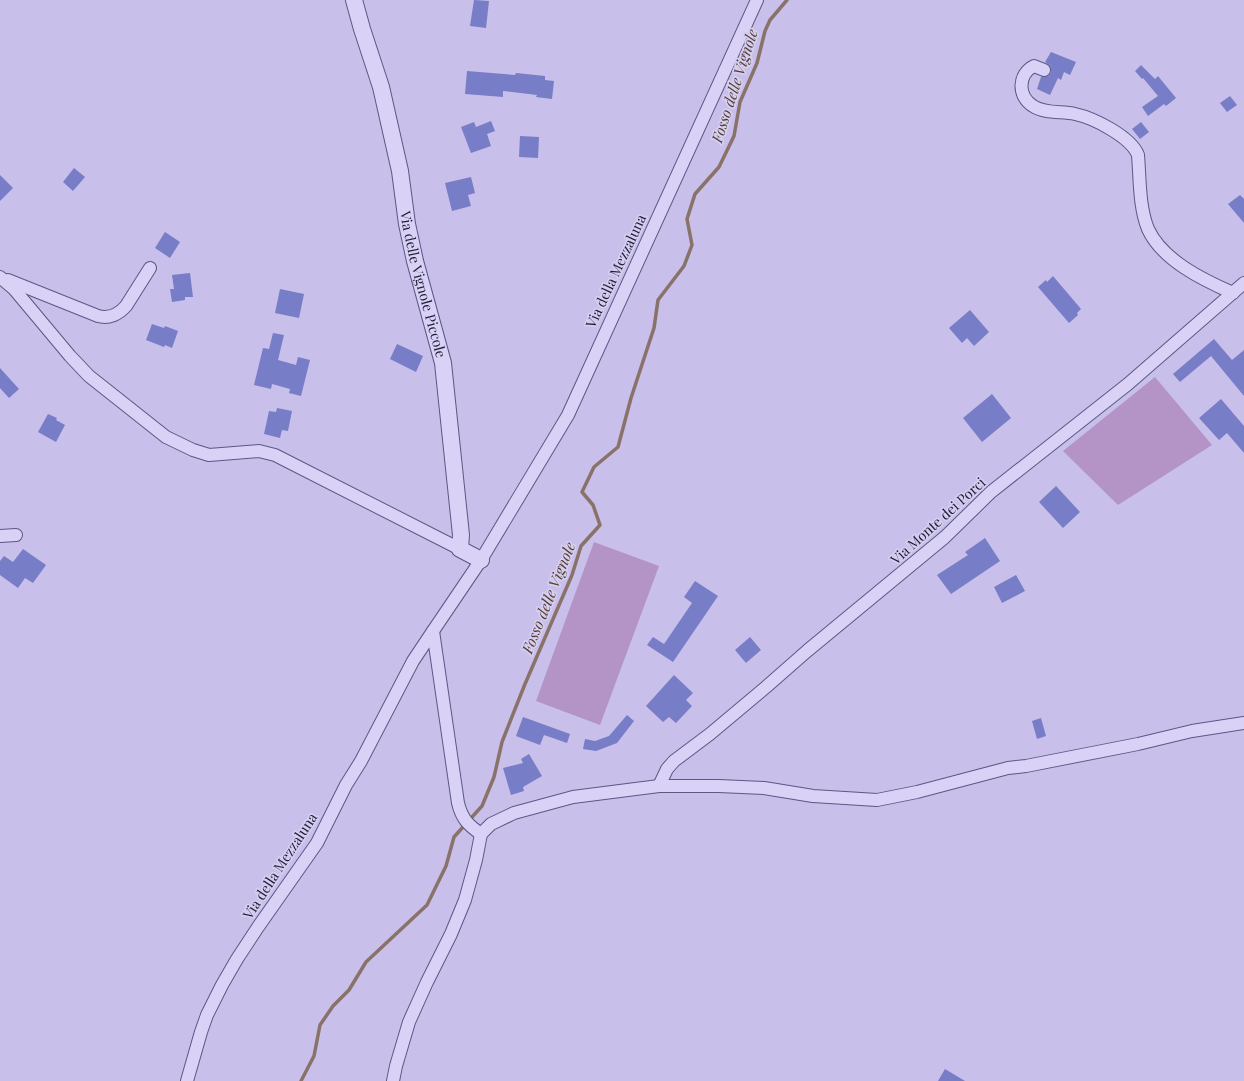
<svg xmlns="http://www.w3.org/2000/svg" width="1244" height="1081" font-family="'Playfair Display',serif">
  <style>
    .garden { fill: #b494c7 }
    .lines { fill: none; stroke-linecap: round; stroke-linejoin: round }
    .stream { stroke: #89726a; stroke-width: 3.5 }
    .building { fill: #777dc6 }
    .minor-casing { stroke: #5a5982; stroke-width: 14 }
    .tertiary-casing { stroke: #5a5982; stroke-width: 18 }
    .minor { stroke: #d9d1f6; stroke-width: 12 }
    .tertiary { stroke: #d9d1f6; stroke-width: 16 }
    .labels { text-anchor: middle; stroke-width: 3.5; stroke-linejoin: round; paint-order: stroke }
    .street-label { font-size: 14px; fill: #1c1c32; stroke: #d6cef2 }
    .water-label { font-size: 15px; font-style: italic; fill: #513d2c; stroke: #d6cef2 }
  </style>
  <rect width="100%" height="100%" fill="#c8bfea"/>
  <g class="garden">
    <path d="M 1155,377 L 1212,445 L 1118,505 L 1063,451 Z"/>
    <path d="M 594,542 L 659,566 L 600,725 L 536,701 Z"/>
  </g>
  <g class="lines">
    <path class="stream" d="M 301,1081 L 314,1056 L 320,1025 L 333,1006 L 349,990 L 366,962 L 427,905 L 446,866 L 454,837 L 482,806 L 494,777 L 502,742 L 525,684 L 572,575 L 581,546 L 600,525 L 593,505 L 582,492 L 594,467 L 618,447 L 631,398 L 654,328 L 658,300 L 684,266 L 692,245 L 687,219 L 695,194 L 719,167 L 734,136 L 740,102 L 757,63 L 765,31 L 770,20 L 787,0"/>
  </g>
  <g class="building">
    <path d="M 474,0 L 489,1 L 486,28 L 470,26 Z"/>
    <path d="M 1051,52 L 1076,62 L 1070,75 L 1064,72 L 1061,80 L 1058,78 L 1050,95 L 1037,89 L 1041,77 L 1048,76 L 1051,72 L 1050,66 L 1045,62 Z"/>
    <path d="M 1141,65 L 1155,79 L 1158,76 L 1176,98 L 1166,106 L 1164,104 L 1148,116 L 1142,107 L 1158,96 L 1143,78 L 1142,79 L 1135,71 Z"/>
    <path d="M 467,71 L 515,75 L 516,73 L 545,76 L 545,80 L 554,81 L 552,99 L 536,97 L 537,95 L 503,91 L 503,97 L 465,94 Z"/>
    <path d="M 1230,96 L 1237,105 L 1227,112 L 1220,103 Z"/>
    <path d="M 491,121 L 495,131 L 487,134 L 491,146 L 471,153 L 461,127 L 474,122 L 476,127 Z"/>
    <path d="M 1141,122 L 1149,132 L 1140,139 L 1132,129 Z"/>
    <path d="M 520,136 L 539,137 L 538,158 L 519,157 Z"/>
    <path d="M 74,168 L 85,177 L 73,191 L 63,182 Z"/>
    <path d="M 0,175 L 13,188 L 0,201 Z"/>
    <path d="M 471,177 L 475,193 L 468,195 L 471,206 L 452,211 L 445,183 Z"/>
    <path d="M 1240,195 L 1244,199 L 1244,223 L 1228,204 Z"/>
    <path d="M 165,232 L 180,242 L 170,258 L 155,248 Z"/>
    <path d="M 190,273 L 193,297 L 185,297 L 185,300 L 172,302 L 170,289 L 174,289 L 172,275 Z"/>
    <path d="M 1053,276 L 1081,309 L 1077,313 L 1078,315 L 1069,323 L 1038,287 L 1046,280 L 1047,282 Z"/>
    <path d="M 280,289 L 304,294 L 299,318 L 275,313 Z"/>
    <path d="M 970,310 L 989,332 L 974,346 L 967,338 L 962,343 L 949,328 Z"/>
    <path d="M 152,324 L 164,328 L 165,326 L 178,331 L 172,348 L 165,345 L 164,347 L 146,340 Z"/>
    <path d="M 273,333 L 284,335 L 278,360 L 296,365 L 298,357 L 310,360 L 301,396 L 289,393 L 290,389 L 272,384 L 271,389 L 254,385 L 263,348 L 269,349 Z"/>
    <path d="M 1214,339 L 1232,360 L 1244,350 L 1244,396 L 1211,356 L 1180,382 L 1173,374 Z"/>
    <path d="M 397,344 L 423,356 L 416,372 L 390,359 Z"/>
    <path d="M 0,368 L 19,389 L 9,398 L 0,388 Z"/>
    <path d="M 992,394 L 1011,418 L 982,442 L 963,418 Z"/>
    <path d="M 1221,399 L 1244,426 L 1244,453 L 1227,433 L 1219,440 L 1199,418 Z"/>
    <path d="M 277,408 L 292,411 L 288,431 L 282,430 L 280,438 L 264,434 L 269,411 L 276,412 Z"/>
    <path d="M 48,414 L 57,418 L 56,420 L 65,425 L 56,442 L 38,432 Z"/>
    <path d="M 1056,486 L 1080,512 L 1063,528 L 1039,502 Z"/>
    <path d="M 985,538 L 1000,561 L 951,594 L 937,575 L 968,555 L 965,552 Z"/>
    <path d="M 23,549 L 46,565 L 33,583 L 25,578 L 18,588 L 0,575 L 0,561 L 4,556 L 13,562 Z"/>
    <path d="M 1016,575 L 1025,591 L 1002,603 L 994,587 Z"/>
    <path d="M 695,581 L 718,596 L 673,662 L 647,645 L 653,637 L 664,644 L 692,603 L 684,597 Z"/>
    <path d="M 750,637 L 761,650 L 746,663 L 735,650 Z"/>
    <path d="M 674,675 L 693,693 L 686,700 L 692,706 L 676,723 L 669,717 L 663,722 L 646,706 Z"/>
    <path d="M 627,715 L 634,721 L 617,743 L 596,751 L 583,749 L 585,739 L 595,741 L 609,736 Z"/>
    <path d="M 523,717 L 570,734 L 567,743 L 544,735 L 540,745 L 516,736 Z"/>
    <path d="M 1041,718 L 1046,736 L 1037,739 L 1032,721 Z"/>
    <path d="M 529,754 L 542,776 L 523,787 L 524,791 L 511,795 L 503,768 L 523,763 L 521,759 Z"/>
    <path d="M 945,1069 L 965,1081 L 938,1081 Z"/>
  </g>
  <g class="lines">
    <g class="minor-casing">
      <g id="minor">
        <path d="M 1044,70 L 1034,66 C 1018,74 1017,96 1033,106 C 1045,114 1062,111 1075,114 C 1094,118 1131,137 1138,155 C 1140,179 1139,207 1148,229 C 1162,260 1203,280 1233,293"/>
        <path d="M 0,277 L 14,289 L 70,356 L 89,376 L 166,437 L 193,450 L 209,455 L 259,451 L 275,455 L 460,549"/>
        <path d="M 8,280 L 98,316 C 109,319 119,314 126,306 L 150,268"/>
        <path d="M 0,536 L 16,535"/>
        <path d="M 433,631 L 481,560 L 568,415 L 757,0"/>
        <path d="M 659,786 L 667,769 L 674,761 L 710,734 L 766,687 L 807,651 L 945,537 L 991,492 L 1128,384 L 1244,283"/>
        <path d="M 187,1081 L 201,1032 L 207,1015 L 222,985 L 237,959 L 258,927 L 317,843 L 346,785 L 361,761 L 413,661 L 433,631 L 458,803 C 462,819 468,825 481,834"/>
        <path d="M 393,1081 L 396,1066 L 409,1022 L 427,982 L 451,934 L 465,900 L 476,860 L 481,834 L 491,824 L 514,813 L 573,797 L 659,786 L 719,786 L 764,788 L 813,796 L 877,800 L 917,792 L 1008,768 L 1026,766 L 1138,744 L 1192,731 L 1244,723"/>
      </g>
    </g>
    <g class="tertiary-casing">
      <g id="tertiary">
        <path id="s1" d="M 354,0 L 362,29 L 381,87 L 400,171 L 407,224 L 415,261 L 443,363 L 461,535 L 460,549 L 481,560"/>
      </g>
    </g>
    <use href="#minor" class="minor"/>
    <use href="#tertiary" class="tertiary"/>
  </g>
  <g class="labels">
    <g class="street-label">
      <text transform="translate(616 271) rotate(-65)" y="5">Via della Mezzaluna</text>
      <text dy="5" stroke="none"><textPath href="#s1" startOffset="293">Via delle Vignole Piccole</textPath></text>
      <text transform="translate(938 521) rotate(-42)" y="5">Via Monte dei Porci</text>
      <text transform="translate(280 866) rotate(-57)" y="5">Via della Mezzaluna</text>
    </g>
    <g class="water-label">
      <text transform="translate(735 86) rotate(-72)" y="5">Fosso delle Vignole</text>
      <text transform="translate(549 598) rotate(-68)" y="5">Fosso delle Vignole</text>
    </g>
  </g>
</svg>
